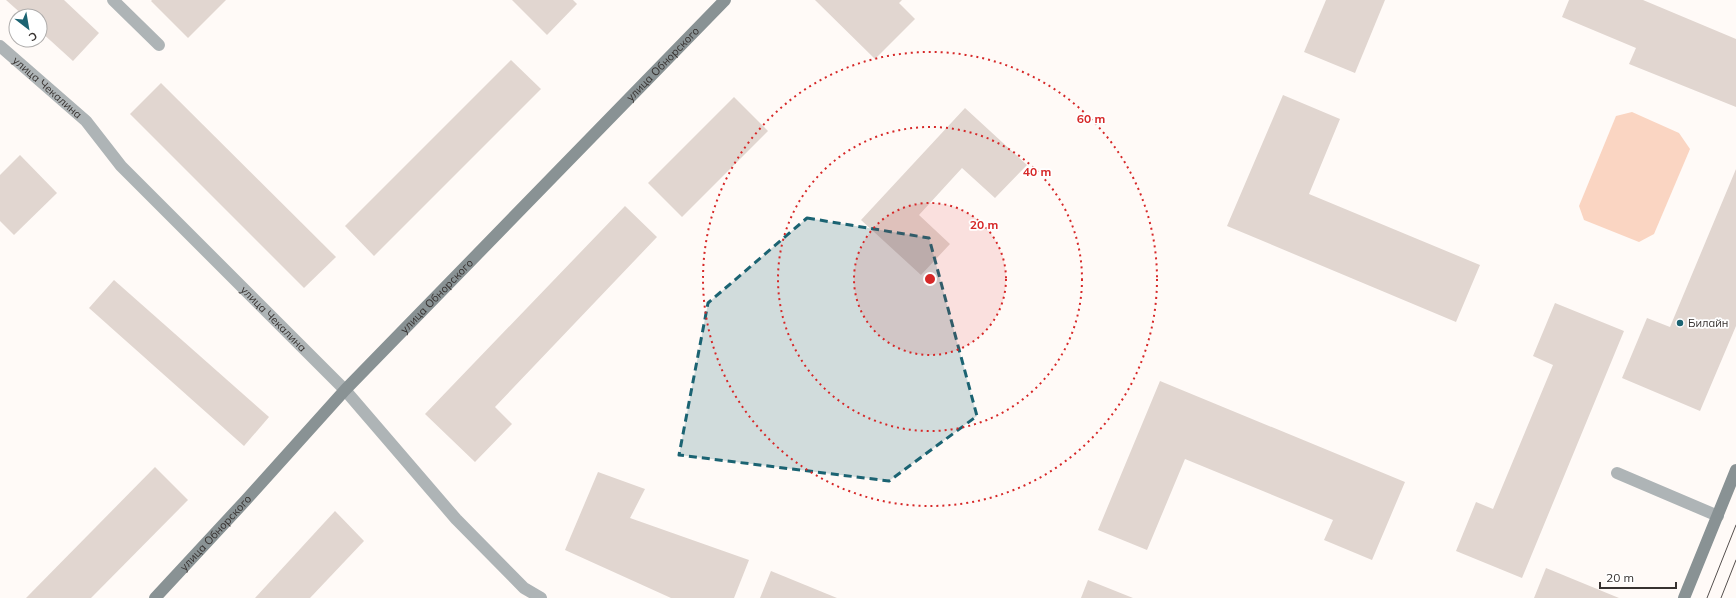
<svg xmlns="http://www.w3.org/2000/svg" width="1736" height="598" font-family="Mulish,sans-serif">
  <style>
    .green { fill: #fad5c2 }
    .building { fill: #e1d6d0 }
    .lines { fill: none; stroke-linecap: round; stroke-linejoin: round }
    .lane { stroke: #aeb4b6; stroke-width: 12 }
    .street { stroke: #aeb4b6; stroke-width: 12 }
    .secondary { stroke: #899294; stroke-width: 12 }
    .tram { stroke: #544f4d; stroke-width: 1 }
    .marked { fill: #1b6372; fill-opacity: 0.2; stroke: #1b6372; stroke-width: 3; stroke-dasharray: 8 5; stroke-linejoin: round }
    .ring { fill: none; stroke: #d62828; stroke-width: 2; stroke-dasharray: 2 4 }
    .poi-dot { fill: #1b6372; stroke: #fff; stroke-width: 1.5 }
    .labels { text-anchor: middle; stroke-width: 3.5; stroke-linejoin: round; paint-order: stroke }
    .street-label { font-size: 11px; fill: #373230; stroke: #fff }
    .poi-label { font-size: 11px; fill: #373230; stroke: #fff; text-anchor: start }
    .centre { fill: #d62828; stroke: #fff; stroke-width: 2 }
    .ring-label { font-size: 12px; text-anchor: middle; font-weight: bold; fill: #d62828; stroke: #fff; stroke-width: 3.5; stroke-linejoin: round; paint-order: stroke }
  </style>
  <rect width="100%" height="100%" fill="#fffaf7"/>
  <path class="green" d="M 1632,112 L 1679,133 L 1690,149 L 1654,234 L 1639,242 L 1584,220 L 1579,206 L 1616,116 Z"/>
  <g class="building">
    <path d="M 6,0 L 64,0 L 99,33 L 73,61 L 40,31 L 40,16 L 24,16 Z"/>
    <path d="M 152,0 L 226,0 L 188,38 L 151,1 Z"/>
    <path d="M 512,0 L 573,0 L 577,4 L 547,35 Z"/>
    <path d="M 815,0 L 902,0 L 899,3 L 915,19 L 875,59 Z"/>
    <path d="M 1326,0 L 1385,0 L 1355,73 L 1304,52 Z"/>
    <path d="M 1569,0 L 1643,0 L 1736,39 L 1736,107 L 1629,64 L 1636,48 L 1562,17 Z"/>
    <path d="M 511,60 L 541,89 L 374,256 L 345,226 Z"/>
    <path d="M 161,83 L 336,257 L 304,288 L 130,114 Z"/>
    <path d="M 1283,95 L 1340,119 L 1309,194 L 1480,265 L 1456,322 L 1227,226 Z"/>
    <path d="M 734,97 L 768,131 L 682,217 L 648,183 Z"/>
    <path d="M 965,108 L 1027,165 L 995,198 L 962,168 L 919,215 L 950,244 L 921,275 L 861,220 Z"/>
    <path d="M 20,155 L 57,193 L 14,235 L 0,221 L 0,175 Z"/>
    <path d="M 1736,169 L 1736,326 L 1700,411 L 1622,378 L 1647,318 L 1670,327 Z"/>
    <path d="M 625,206 L 657,237 L 495,407 L 512,424 L 475,462 L 425,414 Z"/>
    <path d="M 114,280 L 269,417 L 244,446 L 89,308 Z"/>
    <path d="M 1555,303 L 1624,331 L 1522,578 L 1456,551 L 1476,502 L 1493,509 L 1553,365 L 1533,356 Z"/>
    <path d="M 1160,381 L 1405,482 L 1372,560 L 1324,540 L 1333,520 L 1185,459 L 1147,550 L 1098,530 Z"/>
    <path d="M 155,467 L 188,500 L 91,598 L 26,598 Z"/>
    <path d="M 598,472 L 645,489 L 630,518 L 749,560 L 734,598 L 671,598 L 565,550 Z"/>
    <path d="M 335,511 L 364,541 L 310,598 L 255,598 Z"/>
    <path d="M 1546,568 L 1619,598 L 1534,598 Z"/>
    <path d="M 771,571 L 837,598 L 760,598 Z"/>
    <path d="M 1088,580 L 1133,598 L 1081,598 Z"/>
  </g>
  <g class="lines">
    <g class="lane">
      <path d="M 113,0 L 159,45"/>
      <path d="M 1617,473 L 1718,516"/>
    </g>
    <path class="street" id="s1" d="M 0,46 L 86,121 L 121,166 L 345,390 L 456,519 L 524,588 L 541,598"/>
    <g class="secondary">
      <path id="s2" d="M 155,598 L 246,500 L 345,390 L 725,0"/>
      <path d="M 1684,598 L 1736,470"/>
    </g>
    <g class="tram">
      <path d="M 1707,598 L 1736,525"/>
      <path d="M 1721,598 L 1736,560"/>
    </g>
  </g>
  <path class="marked" d="M 807,218 L 929,238 L 977,416 L 889,481 L 679,455 L 708,303 Z"/>
  <circle cx="930" cy="279" r="76" fill="#d62828" fill-opacity=".12"/>
  <g class="ring">
    <circle cx="930" cy="279" r="76"/>
    <circle cx="930" cy="279" r="152"/>
    <circle cx="930" cy="279" r="227"/>
  </g>
  <circle class="poi-dot" cx="1680" cy="323" r="4"/>
  <g class="labels">
    <g class="street-label">
      <text dy="4" stroke="none"><textPath href="#s2" startOffset="737">улица Обнорского</textPath></text>
      <text dy="4" stroke="none"><textPath href="#s1" startOffset="63">улица Чекалина</textPath></text>
      <text dy="4" stroke="none"><textPath href="#s2" startOffset="413">улица Обнорского</textPath></text>
      <text dy="4" stroke="none"><textPath href="#s1" startOffset="387">улица Чекалина</textPath></text>
      <text dy="4" stroke="none"><textPath href="#s2" startOffset="89">улица Обнорского</textPath></text>
    </g>
    <g class="poi-label">
      <text x="1688" y="327">Билайн</text>
    </g>
  </g>
  <circle cx="930" cy="279" r="6" class="centre"/>
  <g class="ring-label">
    <text x="1091" y="123">60 m</text>
    <text x="1037" y="176">40 m</text>
    <text x="984" y="229">20 m</text>
  </g>
  <g transform="translate(28 28) rotate(149)"><circle r="19" fill="#ffffff" stroke="#afadac"/>
  <path d="M0-3L7 15L0 10L-7 15Z" fill="#1b6372"/>
  <text y="-6" font-size="11" font-weight="bold" text-anchor="middle" fill="#373230">С</text>
  </g>
  <path d="M1600 582v6h76v-6" fill="none" stroke="#373230" stroke-width="2"/>
  <text x="1606" y="582" font-size="12" fill="#373230" stroke="#ffffff" stroke-width="3" paint-order="stroke">20 m</text>
</svg>
